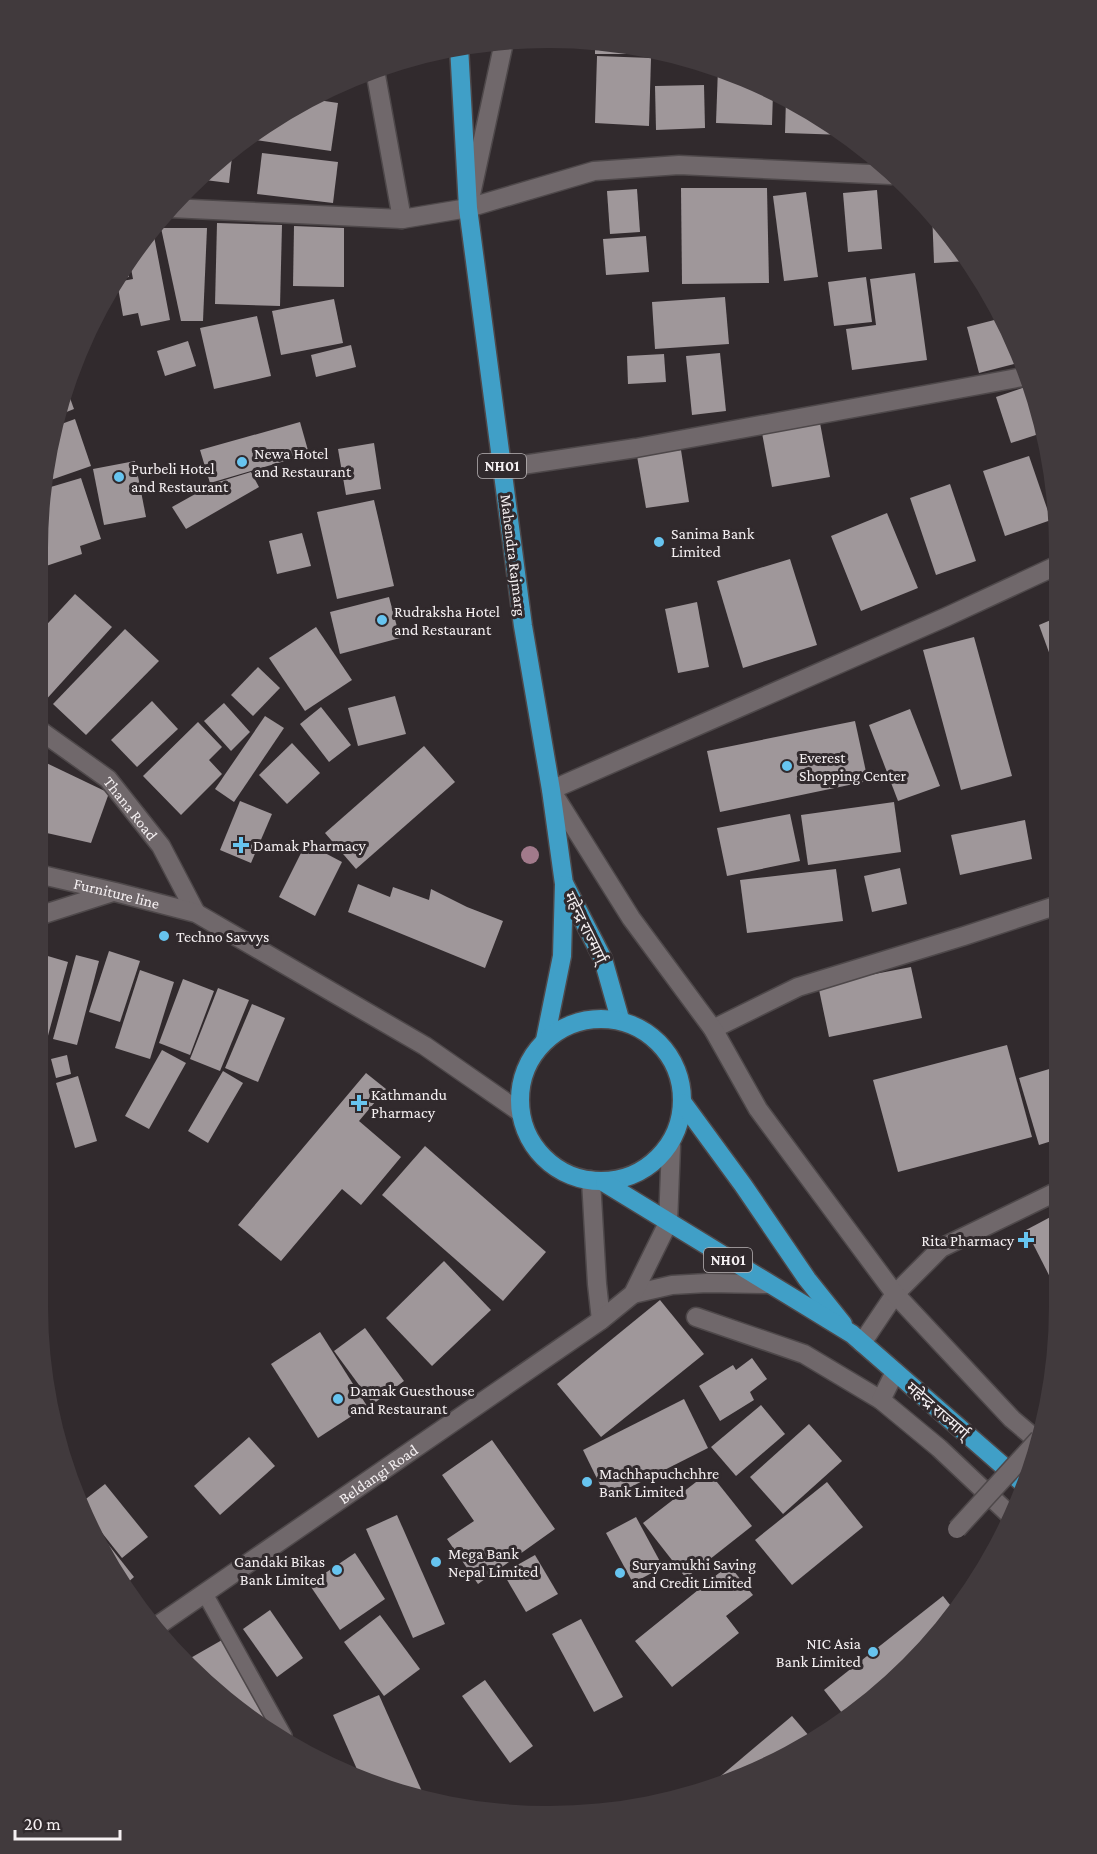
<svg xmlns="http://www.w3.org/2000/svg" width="1097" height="1854" font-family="'Crimson Pro','Noto Sans Devanagari',serif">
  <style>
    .building { fill: #9f979a }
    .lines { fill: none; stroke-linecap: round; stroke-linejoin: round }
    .service-casing { stroke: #4e484a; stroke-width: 18 }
    .minor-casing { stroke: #4e484a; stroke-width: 21 }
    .trunk-casing { stroke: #4e484a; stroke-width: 21 }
    .service { stroke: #70686b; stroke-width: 15 }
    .minor { stroke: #70686b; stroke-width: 18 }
    .trunk { stroke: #409fc7; stroke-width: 18 }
    .pedestrian-bridge-casing { stroke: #4e484a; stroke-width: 21; stroke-linecap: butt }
    .pedestrian-bridge { stroke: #70686b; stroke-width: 18 }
    .tree { fill: #a27a8b }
    .poi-dot { fill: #67c4ef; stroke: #312a2d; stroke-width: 2 }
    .labels { text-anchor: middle; stroke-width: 6; stroke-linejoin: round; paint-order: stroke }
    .shield { fill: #312a2d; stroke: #bab5b7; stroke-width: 1.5 }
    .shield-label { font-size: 15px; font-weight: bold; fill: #f5f0f2 }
    .poi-label { font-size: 16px; fill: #f5f0f2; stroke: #312a2d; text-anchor: start }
    .street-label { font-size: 16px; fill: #f5f0f2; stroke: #312a2d }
  </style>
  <rect width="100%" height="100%" fill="#312a2d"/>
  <g class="building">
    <path d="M 595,42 L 649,47 L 669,54 L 595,54 Z"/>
    <path d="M 597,56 L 651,58 L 649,126 L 595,123 Z"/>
    <path d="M 718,68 L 744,77 L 773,92 L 772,125 L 716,123 Z"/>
    <path d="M 704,85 L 705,128 L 656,130 L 655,86 Z"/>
    <path d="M 311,99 L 338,103 L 331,151 L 249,139 L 249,136 L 265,123 Z"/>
    <path d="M 786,99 L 833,124 L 845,135 L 785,133 Z"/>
    <path d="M 262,153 L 338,162 L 333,203 L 257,194 Z"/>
    <path d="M 225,156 L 232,157 L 229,183 L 197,179 Z"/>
    <path d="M 681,188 L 767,188 L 769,283 L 682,284 Z"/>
    <path d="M 637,189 L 640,232 L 610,234 L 607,191 Z"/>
    <path d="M 877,190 L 882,249 L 848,252 L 843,193 Z"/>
    <path d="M 806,192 L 818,277 L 784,281 L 773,196 Z"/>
    <path d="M 932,211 L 968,261 L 934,263 Z"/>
    <path d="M 217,223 L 282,225 L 280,306 L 215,304 Z"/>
    <path d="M 294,226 L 344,228 L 344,287 L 293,286 Z"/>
    <path d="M 161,228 L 207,228 L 203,321 L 181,321 Z"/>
    <path d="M 154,236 L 170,320 L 141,326 L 138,313 L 123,316 L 117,282 L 133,279 L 129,258 L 146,238 Z"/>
    <path d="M 646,236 L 649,272 L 606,275 L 603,239 Z"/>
    <path d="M 126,261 L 129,277 L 117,279 L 124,264 Z"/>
    <path d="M 915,273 L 927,360 L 852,370 L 846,329 L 876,325 L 870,279 Z"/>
    <path d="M 866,277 L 872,322 L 834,326 L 828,282 Z"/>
    <path d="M 725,297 L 729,344 L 655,349 L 652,302 Z"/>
    <path d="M 334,299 L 343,343 L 281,355 L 272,311 Z"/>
    <path d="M 257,316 L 271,376 L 214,389 L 200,328 Z"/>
    <path d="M 1002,318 L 1022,362 L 979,373 L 967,327 Z"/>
    <path d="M 188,341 L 196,366 L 165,376 L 157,351 Z"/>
    <path d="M 351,345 L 356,367 L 316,377 L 311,355 Z"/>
    <path d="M 720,353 L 726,411 L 692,415 L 686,356 Z"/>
    <path d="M 664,354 L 666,382 L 628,384 L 627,356 Z"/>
    <path d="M 1028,386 L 1042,433 L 1011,443 L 996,397 Z"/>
    <path d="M 67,390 L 74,409 L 59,415 L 63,391 Z"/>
    <path d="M 75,419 L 91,466 L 45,482 L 56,426 Z"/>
    <path d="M 300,422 L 309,454 L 210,483 L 200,450 Z"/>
    <path d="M 820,423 L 830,477 L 772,487 L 762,433 Z"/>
    <path d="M 374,443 L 381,489 L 346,495 L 338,449 Z"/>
    <path d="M 681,450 L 689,502 L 646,508 L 637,456 Z"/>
    <path d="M 1029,456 L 1051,520 L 1005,536 L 983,471 Z"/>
    <path d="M 135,461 L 146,517 L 104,525 L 93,469 Z"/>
    <path d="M 251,472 L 259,487 L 186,529 L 172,507 L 215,483 Z"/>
    <path d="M 81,478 L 101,539 L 80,546 L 82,554 L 40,568 L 39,563 L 39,515 L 44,489 Z"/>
    <path d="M 950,484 L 976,561 L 936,575 L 910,498 Z"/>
    <path d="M 374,500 L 394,586 L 337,599 L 317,512 Z"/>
    <path d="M 887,513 L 918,588 L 861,611 L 831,536 Z"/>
    <path d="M 302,533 L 311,566 L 277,574 L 269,541 Z"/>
    <path d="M 790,559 L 817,645 L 743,668 L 717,581 Z"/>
    <path d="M 39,576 L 47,583 L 39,593 Z"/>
    <path d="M 75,594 L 112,627 L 43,703 L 38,699 L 38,634 Z"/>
    <path d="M 389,597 L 400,638 L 340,654 L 330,612 Z"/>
    <path d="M 697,602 L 709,667 L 678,673 L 665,609 Z"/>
    <path d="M 1058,617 L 1058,677 L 1039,625 Z"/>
    <path d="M 316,627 L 352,680 L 305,711 L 269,658 Z"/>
    <path d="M 125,629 L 159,661 L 86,735 L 53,704 Z"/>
    <path d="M 974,637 L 1012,776 L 961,790 L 923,650 Z"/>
    <path d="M 258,667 L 280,688 L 253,716 L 231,695 Z"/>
    <path d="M 395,696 L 406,734 L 358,746 L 348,708 Z"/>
    <path d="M 152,701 L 178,729 L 137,767 L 111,740 Z"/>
    <path d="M 224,703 L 250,732 L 231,751 L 204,721 Z"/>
    <path d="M 321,707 L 351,745 L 329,762 L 300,724 Z"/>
    <path d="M 910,709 L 940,786 L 898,801 L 869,725 Z"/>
    <path d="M 265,716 L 284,728 L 234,802 L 215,789 Z"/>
    <path d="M 855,721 L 868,781 L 720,812 L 707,751 Z"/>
    <path d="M 198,722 L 222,747 L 209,760 L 222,774 L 181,815 L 143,776 Z"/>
    <path d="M 292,743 L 320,773 L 287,804 L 259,775 Z"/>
    <path d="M 424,746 L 455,782 L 356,869 L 325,833 Z"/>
    <path d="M 38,759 L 109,793 L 91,843 L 38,831 Z"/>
    <path d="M 240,801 L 272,814 L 251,863 L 220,850 Z"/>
    <path d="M 894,802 L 901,852 L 808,865 L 801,815 Z"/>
    <path d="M 790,814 L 800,861 L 727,876 L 717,828 Z"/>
    <path d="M 1025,820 L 1032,859 L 960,875 L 951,835 Z"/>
    <path d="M 306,843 L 342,862 L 315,916 L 279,897 Z"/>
    <path d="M 900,868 L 907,904 L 872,912 L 864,876 Z"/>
    <path d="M 836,869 L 843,921 L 747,933 L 740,880 Z"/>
    <path d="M 358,884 L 390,897 L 393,887 L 429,900 L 431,889 L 467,907 L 503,921 L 485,968 L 348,912 Z"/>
    <path d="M 109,951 L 140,961 L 120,1022 L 89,1012 Z"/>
    <path d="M 41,954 L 68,962 L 46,1043 L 38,1041 L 38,964 Z"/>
    <path d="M 76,955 L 99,961 L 77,1045 L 53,1039 Z"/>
    <path d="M 911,967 L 922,1018 L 829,1037 L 818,985 Z"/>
    <path d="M 140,970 L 174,982 L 150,1059 L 115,1048 Z"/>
    <path d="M 183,979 L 214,991 L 190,1055 L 159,1043 Z"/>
    <path d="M 218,988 L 249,1000 L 220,1071 L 190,1059 Z"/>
    <path d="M 252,1004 L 285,1018 L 258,1082 L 225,1068 Z"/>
    <path d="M 1007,1045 L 1032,1137 L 898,1172 L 873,1080 Z"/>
    <path d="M 162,1050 L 186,1063 L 149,1129 L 125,1116 Z"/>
    <path d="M 67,1055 L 71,1074 L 56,1078 L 51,1059 Z"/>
    <path d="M 1056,1067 L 1058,1075 L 1058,1139 L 1039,1145 L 1019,1078 Z"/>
    <path d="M 223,1071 L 243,1083 L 208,1143 L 188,1131 Z"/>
    <path d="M 366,1073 L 386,1089 L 359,1121 L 401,1157 L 361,1205 L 342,1189 L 281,1261 L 238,1225 Z"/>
    <path d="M 78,1076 L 97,1141 L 75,1148 L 56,1083 Z"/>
    <path d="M 425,1146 L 546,1252 L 503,1301 L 382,1195 Z"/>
    <path d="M 38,1175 L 46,1196 L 38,1200 Z"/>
    <path d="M 1058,1213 L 1058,1282 L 1054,1285 L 1026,1230 Z"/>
    <path d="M 444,1261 L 491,1310 L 432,1366 L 386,1318 Z"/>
    <path d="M 660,1300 L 704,1354 L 601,1437 L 557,1384 Z"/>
    <path d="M 1058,1306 L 1058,1322 L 1050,1313 Z"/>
    <path d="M 365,1328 L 404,1381 L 373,1404 L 334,1351 Z"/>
    <path d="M 320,1332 L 367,1406 L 318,1438 L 271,1364 Z"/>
    <path d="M 752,1358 L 767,1379 L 750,1392 L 754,1400 L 720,1421 L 699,1386 L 733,1365 L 736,1370 Z"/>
    <path d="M 684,1399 L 708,1448 L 607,1499 L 583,1450 Z"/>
    <path d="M 761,1405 L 785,1434 L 736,1476 L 711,1447 Z"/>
    <path d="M 809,1424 L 842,1461 L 783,1514 L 750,1477 Z"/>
    <path d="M 249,1437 L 275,1466 L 220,1515 L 194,1486 Z"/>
    <path d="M 492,1440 L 555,1529 L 478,1584 L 447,1539 L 474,1521 L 442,1475 Z"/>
    <path d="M 709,1472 L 752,1526 L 686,1578 L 643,1523 Z"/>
    <path d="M 827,1482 L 863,1527 L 792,1585 L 755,1540 Z"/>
    <path d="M 105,1484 L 148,1537 L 122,1558 L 91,1519 L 82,1502 Z"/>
    <path d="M 397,1515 L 445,1624 L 413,1638 L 366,1529 Z"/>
    <path d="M 636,1517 L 663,1567 L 633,1583 L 606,1533 Z"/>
    <path d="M 100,1534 L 134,1577 L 126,1584 L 99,1535 Z"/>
    <path d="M 355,1553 L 385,1599 L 340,1630 L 309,1584 Z"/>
    <path d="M 535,1555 L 558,1594 L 526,1612 L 503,1573 Z"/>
    <path d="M 729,1565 L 753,1595 L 726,1616 L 739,1633 L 672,1687 L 635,1641 Z"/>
    <path d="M 943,1596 L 954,1610 L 859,1711 L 846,1718 L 824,1690 Z"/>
    <path d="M 270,1610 L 303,1658 L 277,1677 L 243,1629 Z"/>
    <path d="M 380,1615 L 420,1669 L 384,1696 L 344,1642 Z"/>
    <path d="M 581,1619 L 623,1697 L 594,1712 L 552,1634 Z"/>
    <path d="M 222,1640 L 278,1732 L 238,1711 L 187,1660 Z"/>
    <path d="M 485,1680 L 533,1746 L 510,1763 L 462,1696 Z"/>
    <path d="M 379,1695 L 424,1796 L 385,1789 L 360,1776 L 333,1715 Z"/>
    <path d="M 792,1716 L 810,1737 L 712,1789 L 703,1791 Z"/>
  </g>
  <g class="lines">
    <g class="service-casing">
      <path id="service" d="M 205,1594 L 284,1736"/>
    </g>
    <g class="minor-casing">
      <g id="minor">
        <path d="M 375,70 L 402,219"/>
        <path d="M 470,199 L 504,42"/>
        <path d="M 170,208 L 402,219 L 468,208 L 594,171 L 679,165 L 891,175"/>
        <path d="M 502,468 L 636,448 L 1028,376"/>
        <path id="s1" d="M 38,729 L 108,779 L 161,846 L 196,913"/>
        <path id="s2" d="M 38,874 L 115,892 L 196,913 L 425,1046 L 520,1112"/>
        <path d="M 38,916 L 113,892"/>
        <path d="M 713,1029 L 798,987 L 964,936 L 1058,905"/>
        <path d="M 591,1180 L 597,1284 L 601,1320"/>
        <path d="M 633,1294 L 672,1285 L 707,1283 L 767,1284"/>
        <path d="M 696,1317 L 804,1354 L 881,1400"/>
        <path d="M 862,1343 L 895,1294 L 941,1248 L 1058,1191"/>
        <path d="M 895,1372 L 881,1400 L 939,1448 L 1010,1515"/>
        <path d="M 1038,1441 L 1012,1419 L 895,1294 L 758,1109 L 713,1029 L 631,918 L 551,790 L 946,617 L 1058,565"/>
        <path id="s3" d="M 154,1628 L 601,1320 L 633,1294 L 668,1223 L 671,1146"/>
      </g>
    </g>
    <g class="trunk-casing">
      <g id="trunk">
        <path d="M 459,46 L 468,208 L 523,626 L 551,790 L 564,884 L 562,956 L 545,1040"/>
        <path d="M 565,885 L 603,959 L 620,1019"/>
        <circle cx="601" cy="1100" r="81"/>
        <path d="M 683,1103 L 743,1185 L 807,1279 L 843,1324"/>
        <path d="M 605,1183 L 852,1334 L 1025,1485"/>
      </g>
    </g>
    <use href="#service" class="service"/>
    <use href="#minor" class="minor"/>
    <use href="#trunk" class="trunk"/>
    <g class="pedestrian-bridge-casing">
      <path id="pedestrian-bridge" d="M 957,1529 L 1039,1439"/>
    </g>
    <use href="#pedestrian-bridge" class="pedestrian-bridge"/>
  </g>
  <circle class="tree" cx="530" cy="855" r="9"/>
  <g class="poi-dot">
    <circle cx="242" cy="462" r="6"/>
    <circle cx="119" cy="477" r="6"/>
    <circle cx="659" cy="542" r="6"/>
    <circle cx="382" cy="620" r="6"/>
    <circle cx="787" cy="766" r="6"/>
    <path d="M238 836h6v6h6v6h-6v6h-6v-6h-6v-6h6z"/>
    <circle cx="164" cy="936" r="6"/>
    <path d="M356 1094h6v6h6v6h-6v6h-6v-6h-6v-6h6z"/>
    <path d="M1023 1231h6v6h6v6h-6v6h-6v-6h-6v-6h6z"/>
    <circle cx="338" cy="1399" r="6"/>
    <circle cx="587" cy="1482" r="6"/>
    <circle cx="436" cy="1562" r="6"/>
    <circle cx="337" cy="1570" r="6"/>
    <circle cx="620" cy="1573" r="6"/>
    <circle cx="873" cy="1652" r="6"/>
  </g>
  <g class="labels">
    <g class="shield">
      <rect x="478" y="454" width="48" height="24" rx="4.5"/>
      <rect x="704" y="1248" width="48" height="24" rx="4.5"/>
    </g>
    <g class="shield-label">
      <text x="502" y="471">NH01</text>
      <text x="728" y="1265">NH01</text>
    </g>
    <g class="poi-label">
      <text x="254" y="459">Newa Hotel<tspan x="254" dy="18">and Restaurant</tspan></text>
      <text x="131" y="474">Purbeli Hotel<tspan x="131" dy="18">and Restaurant</tspan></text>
      <text x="671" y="539">Sanima Bank<tspan x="671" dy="18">Limited</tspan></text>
      <text x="394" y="617">Rudraksha Hotel<tspan x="394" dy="18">and Restaurant</tspan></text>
      <text x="799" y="763">Everest<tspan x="799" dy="18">Shopping Center</tspan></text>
      <text x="253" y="851">Damak Pharmacy</text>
      <text x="176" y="942">Techno Savvys</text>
      <text x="371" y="1100">Kathmandu<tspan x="371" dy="18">Pharmacy</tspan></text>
      <text x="1014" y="1246" text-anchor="end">Rita Pharmacy</text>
      <text x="350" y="1396">Damak Guesthouse<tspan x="350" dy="18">and Restaurant</tspan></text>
      <text x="599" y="1479">Machhapuchchhre<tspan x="599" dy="18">Bank Limited</tspan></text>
      <text x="448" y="1559">Mega Bank<tspan x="448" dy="18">Nepal Limited</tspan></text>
      <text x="325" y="1567" text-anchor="end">Gandaki Bikas<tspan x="325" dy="18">Bank Limited</tspan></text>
      <text x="632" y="1570">Suryamukhi Saving<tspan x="632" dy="18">and Credit Limited</tspan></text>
      <text x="861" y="1649" text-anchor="end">NIC Asia<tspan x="861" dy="18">Bank Limited</tspan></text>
    </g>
    <g class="street-label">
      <text transform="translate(514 555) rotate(83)" y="6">Mahendra Rajmarg</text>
      <text dy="6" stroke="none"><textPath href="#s1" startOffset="123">Thana Road</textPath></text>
      <text dy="6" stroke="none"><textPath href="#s2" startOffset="81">Furniture line</textPath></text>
      <text transform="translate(586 927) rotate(64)" y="6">महेन्द्र राज्मार्ग्</text>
      <text transform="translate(938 1410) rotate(41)" y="6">महेन्द्र राज्मार्ग्</text>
      <text dy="6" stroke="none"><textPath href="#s3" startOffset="272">Beldangi Road</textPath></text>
    </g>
  </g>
  <path d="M0 0H1097V1854H0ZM548 48H549A500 500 0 0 1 1049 548V1306A500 500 0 0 1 549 1806H548A500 500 0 0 1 48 1306V548A500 500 0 0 1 548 48Z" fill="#413a3d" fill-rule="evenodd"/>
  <path d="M15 1830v9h105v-9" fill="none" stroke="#f5f0f2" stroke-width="3"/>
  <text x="24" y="1830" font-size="18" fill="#f5f0f2" stroke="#312a2d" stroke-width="4.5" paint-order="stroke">20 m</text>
</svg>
